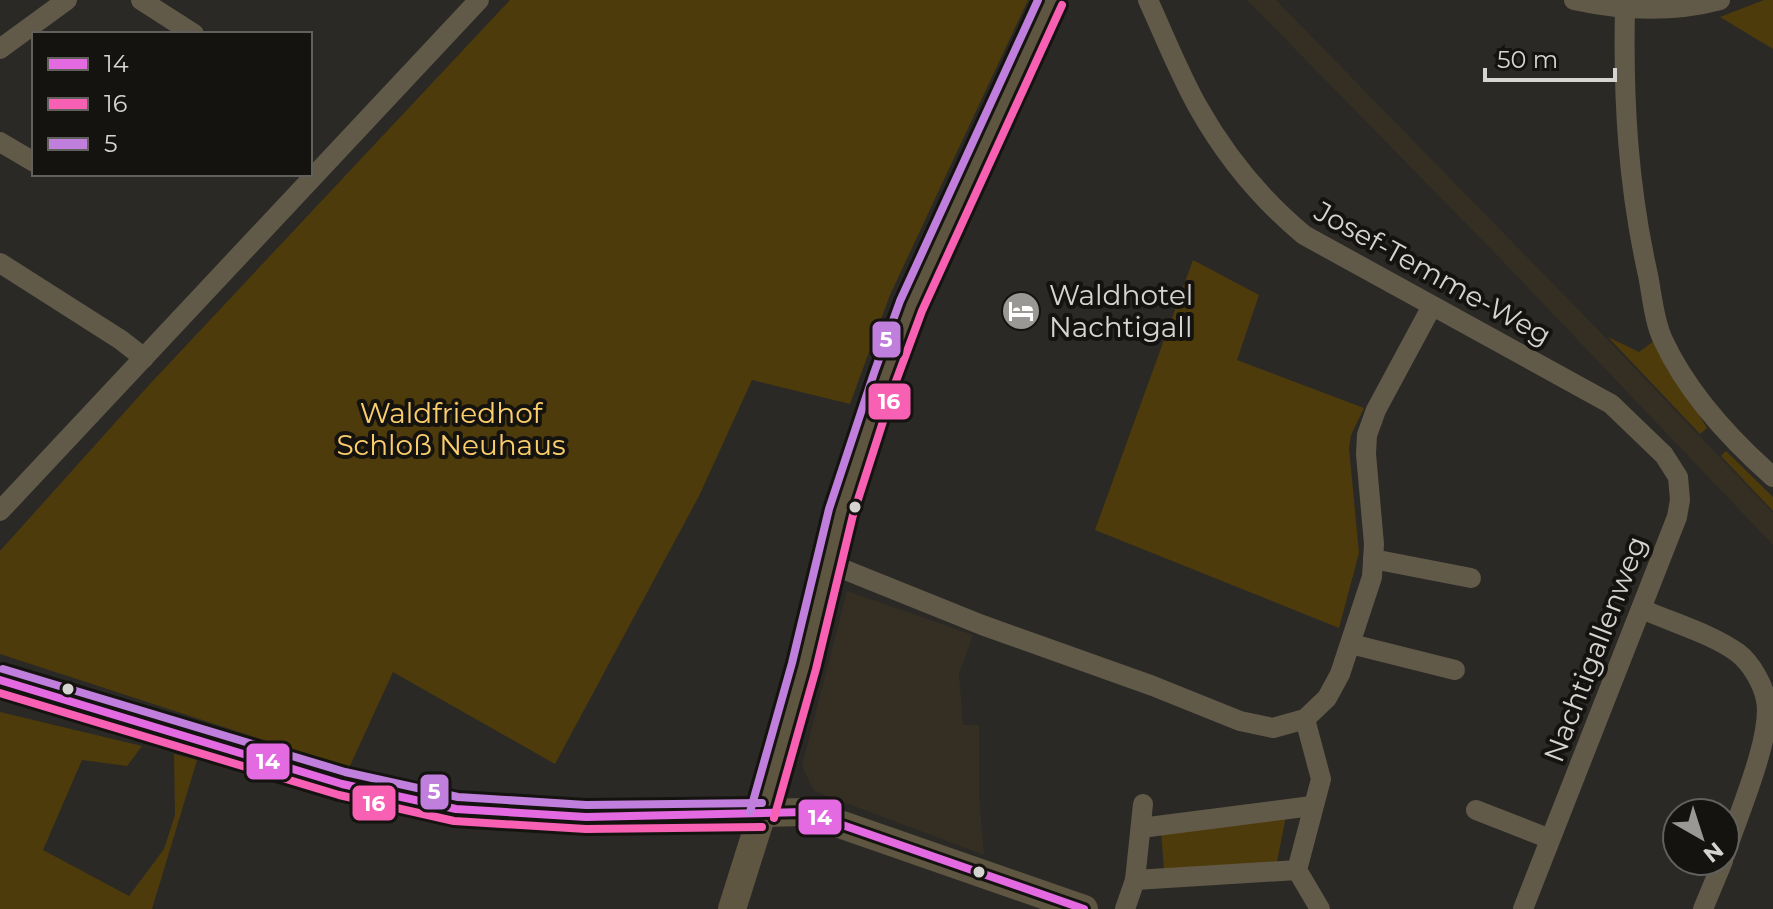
<svg xmlns="http://www.w3.org/2000/svg" width="1773" height="909" font-family="Montserrat,sans-serif">
  <style>
    .built { fill: #352f23 }
    .green { fill: #4e3b0b }
    .lines { fill: none; stroke-linecap: round; stroke-linejoin: round }
    .street { stroke: #625a49; stroke-width: 20 }
    .secondary { stroke: #5f5642; stroke-width: 28 }
    .bus-1-casing { stroke: #151310; stroke-width: 14 }
    .bus-2-casing { stroke: #151310; stroke-width: 14 }
    .bus-3-casing { stroke: #151310; stroke-width: 14 }
    .bus-1 { stroke: #e36ae0; stroke-width: 8 }
    .bus-2 { stroke: #f860b3; stroke-width: 8 }
    .bus-3 { stroke: #c07fdc; stroke-width: 8 }
    .bus-dot { fill: #d6d4d0; stroke: #151310; stroke-width: 3 }
    .labels { text-anchor: middle; stroke-width: 8; stroke-linejoin: round; paint-order: stroke }
    .street-label { font-size: 28px; fill: #d6d4d0; stroke: #151310 }
    .poi-label { font-size: 28px; fill: #d6d4d0; stroke: #151310; text-anchor: start }
    .park-label { font-size: 28px; fill: #fbce6c; stroke: #151310 }
    .line-badge { stroke: #151310; stroke-width: 3 }
    .badge-label { font-size: 22px; text-anchor: middle; font-weight: bold; fill: #fff }
  </style>
  <rect width="100%" height="100%" fill="#2b2926"/>
  <g class="built">
    <path d="M 1247,0 L 1276,0 L 1604,336 L 1773,513 L 1773,545 L 1496,254 Z"/>
    <path d="M 847,591 L 973,635 L 959,673 L 963,725 L 979,725 L 979,796 L 984,855 L 814,791 L 802,766 Z"/>
  </g>
  <g class="green">
    <path d="M 510,0 L 1028,0 L 890,295 L 850,404 L 752,380 L 699,496 L 555,764 L 393,672 L 349,768 L 0,654 L 0,551 L 149,385 Z"/>
    <path d="M 1764,0 L 1773,0 L 1773,49 L 1720,17 Z"/>
    <path d="M 1193,260 L 1259,295 L 1237,360 L 1364,408 L 1351,435 L 1349,448 L 1359,553 L 1339,628 L 1095,530 Z"/>
    <path d="M 1608,337 L 1639,352 L 1654,341 L 1707,428 L 1700,434 Z"/>
    <path d="M 1726,451 L 1773,497 L 1773,511 L 1721,456 Z"/>
    <path d="M 0,712 L 142,746 L 127,766 L 82,760 L 43,850 L 129,896 L 164,849 L 175,815 L 174,754 L 197,760 L 152,909 L 0,909 Z"/>
    <path d="M 1286,816 L 1277,862 L 1164,870 L 1161,830 Z"/>
  </g>
  <g class="lines">
    <g class="street">
      <path d="M 141,0 L 194,34"/>
      <path d="M 1148,0 C 1164,35 1179,73 1198,107 C 1225,155 1262,200 1304,235 L 1611,404 L 1664,455 L 1678,477 L 1680,500 L 1677,517 L 1523,909"/>
      <path d="M 1574,0 C 1624,11 1671,13 1720,0"/>
      <path d="M 1625,9 C 1623,100 1628,186 1648,275 C 1652,295 1654,321 1663,340 C 1687,392 1730,439 1773,477"/>
      <path d="M 0,49 L 67,0"/>
      <path d="M 0,142 L 34,162"/>
      <path d="M 0,263 L 121,340 L 144,358"/>
      <path d="M 0,511 L 479,0"/>
      <path d="M 1373,559 L 1471,578"/>
      <path d="M 828,563 L 982,625 L 1153,686 L 1240,721 L 1273,728 L 1305,719 L 1327,698 L 1340,674 L 1372,577 L 1374,544 L 1366,454 L 1367,435 L 1376,410 L 1432,306"/>
      <path d="M 1642,609 C 1673,623 1710,633 1738,653 C 1751,663 1763,684 1766,700 C 1773,737 1737,817 1725,855"/>
      <path d="M 1351,644 L 1455,670"/>
      <path d="M 1305,719 L 1321,779 L 1297,870 L 1320,909"/>
      <path d="M 1476,810 L 1550,839"/>
      <path d="M 1141,828 L 1312,806"/>
      <path d="M 1135,880 L 1297,870"/>
      <path d="M 1125,909 L 1135,880 L 1143,804"/>
      <path d="M 1703,909 L 1723,861"/>
    </g>
    <g class="secondary">
      <path d="M 0,680 L 342,784 L 456,809 L 586,817 L 805,812 L 1084,909"/>
      <path d="M 732,909 L 773,779 L 841,512 L 885,377 L 911,306 L 1051,0"/>
    </g>
    <g class="bus-1-casing">
      <path id="bus-1" d="M 0,680 L 342,784 L 456,809 L 586,817 L 805,812 L 1084,909"/>
    </g>
    <g class="bus-2-casing">
      <g id="bus-2">
        <path d="M 0,693 L 339,795 L 454,821 L 586,829 L 762,827"/>
        <path d="M 774,818 L 816,669 L 853,515 L 896,381 L 922,311 L 1062,5"/>
      </g>
    </g>
    <g class="bus-3-casing">
      <g id="bus-3">
        <path d="M 3,669 L 345,772 L 458,797 L 586,805 L 762,803"/>
        <path d="M 750,812 L 792,663 L 829,509 L 874,373 L 900,301 L 1038,0"/>
      </g>
    </g>
    <use href="#bus-1" class="bus-1"/>
    <use href="#bus-2" class="bus-2"/>
    <use href="#bus-3" class="bus-3"/>
  </g>
  <defs>
    <g id="hotel-disc" transform="scale(2)"><circle r="9.5" fill="#9a9894" stroke="#151310"/><path d="M-6-4.5h1.5V1H6V5H4.5V3h-9V5H-6ZM-4 0a1.8 1.8 0 1 1 3.6 0ZM.5 0V-2.5h3Q6-2.5 6 0Z" fill="#fff"/></g>
  </defs>
  <g fill-rule="evenodd">
    <use href="#hotel-disc" x="1021" y="311"/>
  </g>
  <g class="bus-dot">
    <circle cx="855" cy="507" r="7"/>
    <circle cx="68" cy="689" r="7"/>
    <circle cx="979" cy="872" r="7"/>
  </g>
  <g class="labels">
    <g class="street-label">
      <text transform="translate(1433 273) rotate(29)" y="10">Josef-Temme-Weg</text>
      <text transform="translate(1595 649) rotate(-69)" y="10">Nachtigallenweg</text>
    </g>
    <g class="poi-label">
      <text x="1049" y="305">Waldhotel<tspan x="1049" dy="32">Nachtigall</tspan></text>
    </g>
    <g class="park-label">
      <text x="451" y="423">Waldfriedhof<tspan x="451" dy="32">Schloß Neuhaus</tspan></text>
    </g>
  </g>
  <g class="line-badge">
    <rect x="871" y="320" width="31" height="39" rx="8" fill="#c07fdc"/>
    <rect x="867" y="382" width="45" height="39" rx="8" fill="#f860b3"/>
    <rect x="245" y="742" width="46" height="39" rx="8" fill="#e36ae0"/>
    <rect x="419" y="773" width="31" height="38" rx="8" fill="#c07fdc"/>
    <rect x="351" y="784" width="46" height="38" rx="8" fill="#f860b3"/>
    <rect x="797" y="798" width="46" height="38" rx="8" fill="#e36ae0"/>
  </g>
  <g class="badge-label">
    <text x="886" y="347">5</text>
    <text x="889" y="409">16</text>
    <text x="268" y="769">14</text>
    <text x="434" y="799">5</text>
    <text x="374" y="811">16</text>
    <text x="820" y="825">14</text>
  </g>
  <rect x="32" y="32" width="280" height="144" fill="#151310" stroke="#62605d" stroke-width="2"/>
  <rect x="48" y="58" width="40" height="12" fill="#e36ae0" stroke="#62605d" stroke-width="2"/>
  <text x="104" y="72" font-size="24" fill="#d6d4d0">14</text>
  <rect x="48" y="98" width="40" height="12" fill="#f860b3" stroke="#62605d" stroke-width="2"/>
  <text x="104" y="112" font-size="24" fill="#d6d4d0">16</text>
  <rect x="48" y="138" width="40" height="12" fill="#c07fdc" stroke="#62605d" stroke-width="2"/>
  <text x="104" y="152" font-size="24" fill="#d6d4d0">5</text>
  <g transform="translate(1701 837) rotate(141)"><circle r="38" fill="#151310" stroke="#62605d" stroke-width="2"/>
  <path d="M0-6L14 30L0 20L-14 30Z" fill="#9a9894"/>
  <text y="-12" font-size="22" font-weight="bold" text-anchor="middle" fill="#d6d4d0">N</text>
  </g>
  <path d="M1485 68v12h130v-12" fill="none" stroke="#d6d4d0" stroke-width="4"/>
  <text x="1497" y="68" font-size="24" fill="#d6d4d0" stroke="#151310" stroke-width="6" paint-order="stroke">50 m</text>
</svg>
